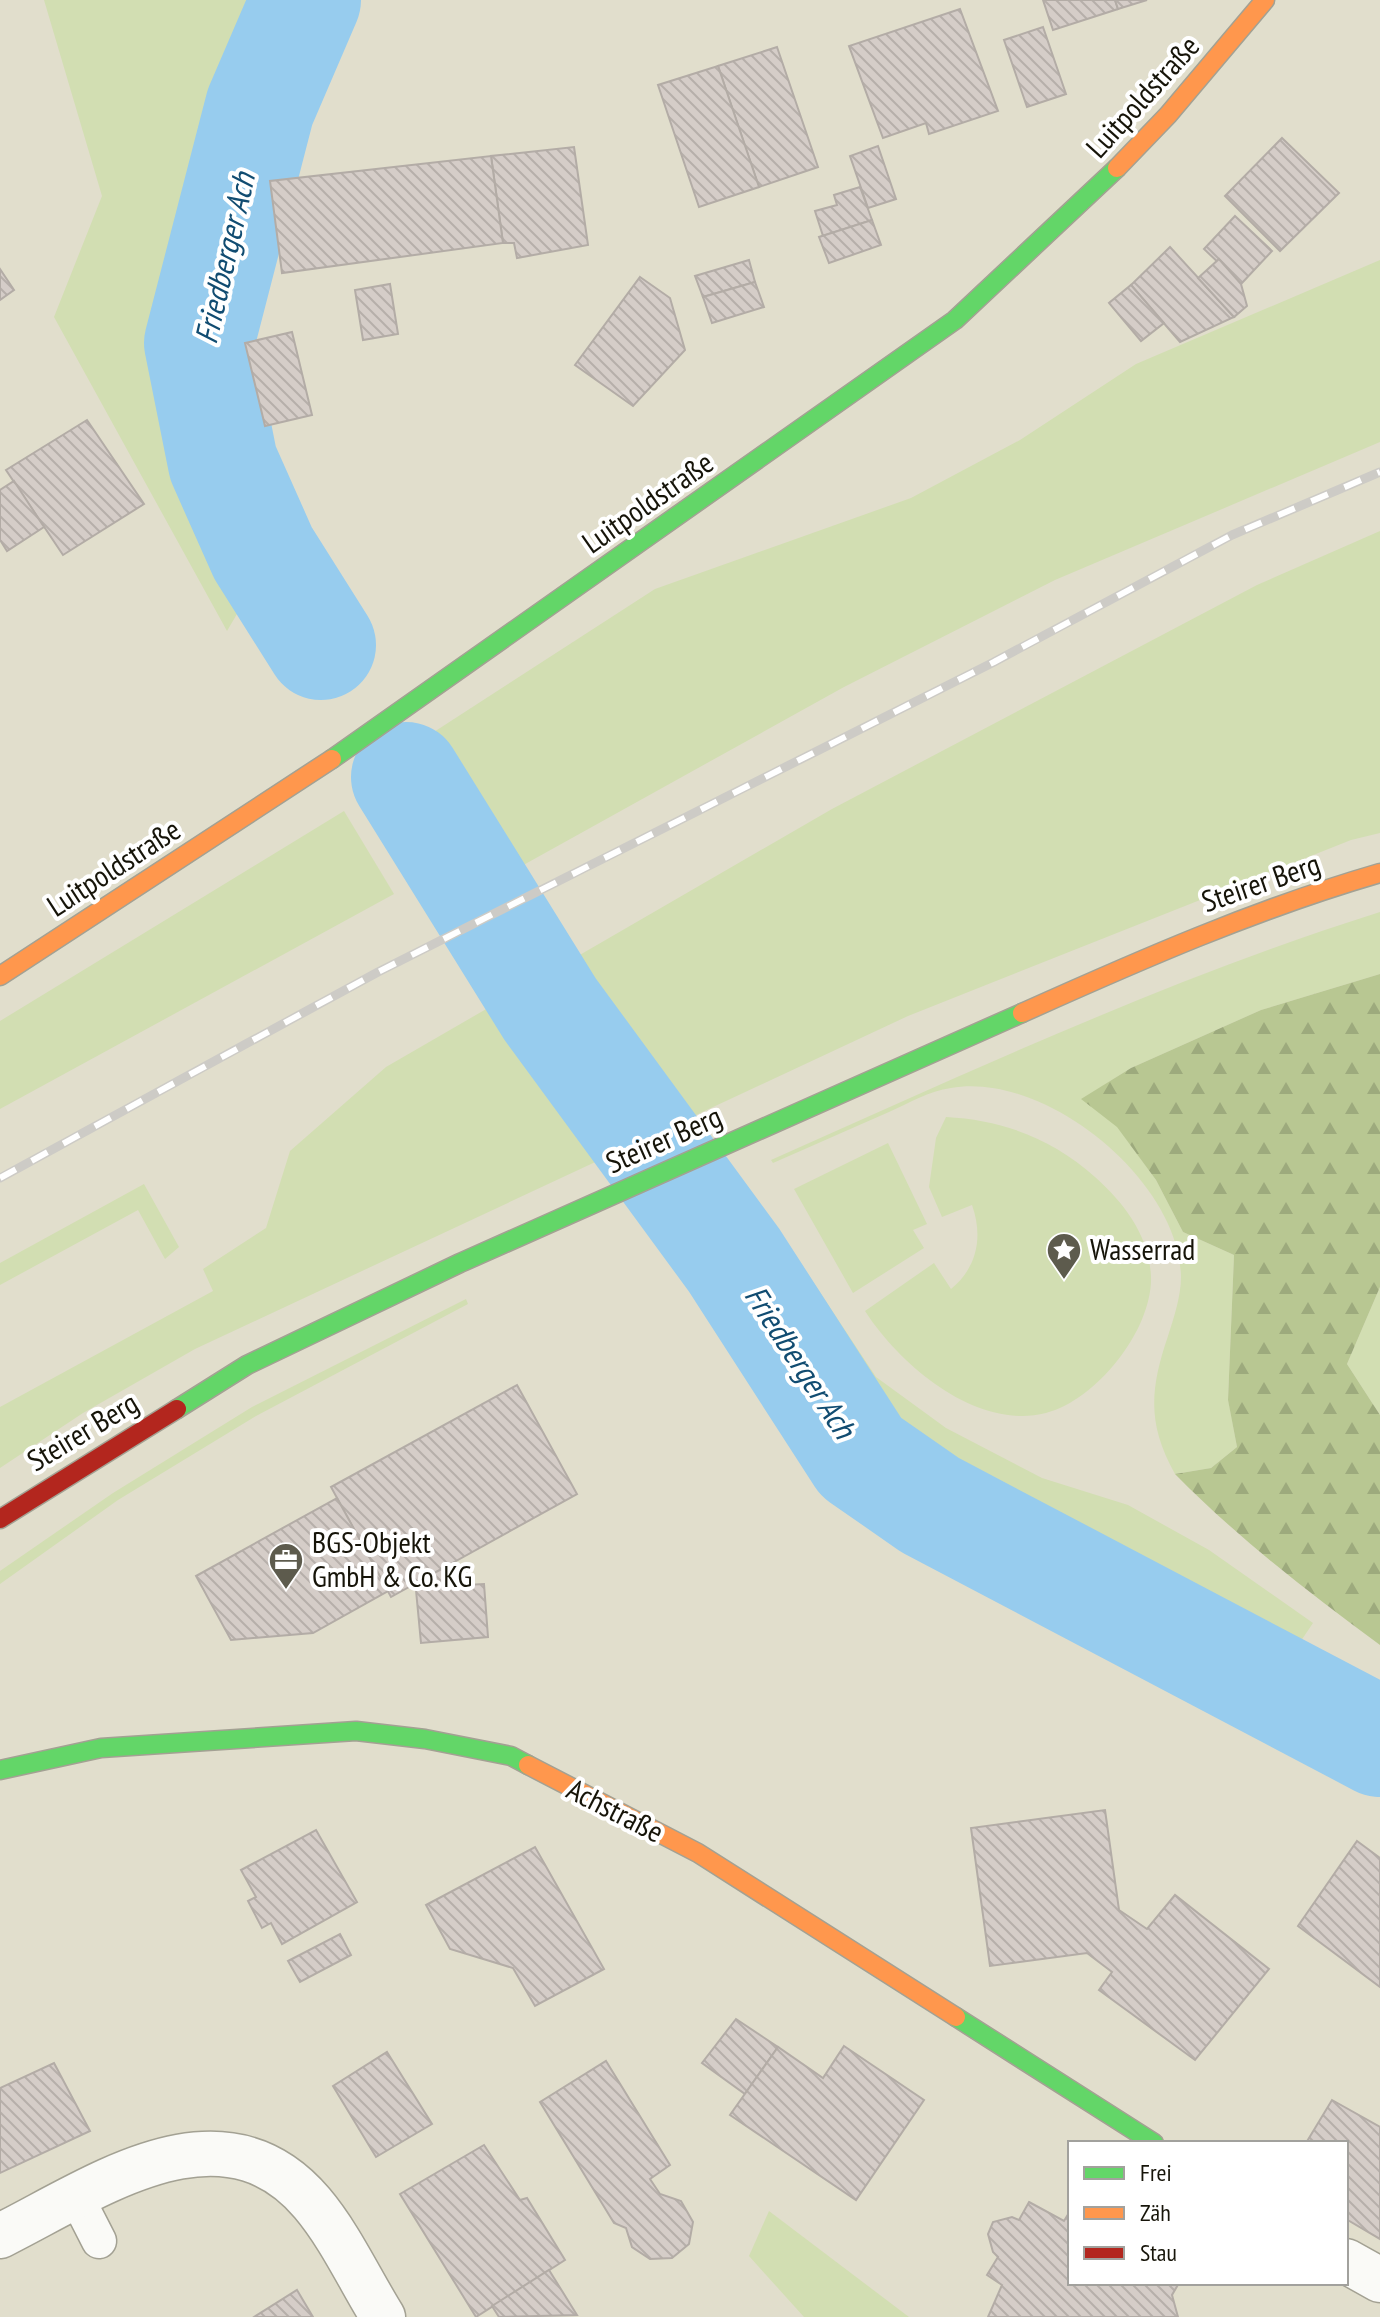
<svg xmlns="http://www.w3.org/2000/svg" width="1380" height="2317" font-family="'PT Sans Narrow',sans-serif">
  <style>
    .green { fill: #d2deb2 }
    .forest { fill: url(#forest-firs) }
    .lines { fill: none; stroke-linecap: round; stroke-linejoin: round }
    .river { stroke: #97ccee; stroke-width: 110 }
    .building { fill: url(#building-back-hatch); stroke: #b3aca6; stroke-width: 2 }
    .lane-casing { stroke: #a3a193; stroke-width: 37 }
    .street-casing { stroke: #a3a193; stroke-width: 47 }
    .fast-casing { stroke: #a3a193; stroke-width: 21 }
    .slow-casing { stroke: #a3a193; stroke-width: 21 }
    .jam-casing { stroke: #a3a193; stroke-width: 21 }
    .lane { stroke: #fafaf7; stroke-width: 34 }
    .street { stroke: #fafaf7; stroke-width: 44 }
    .fast { stroke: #63d668; stroke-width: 18 }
    .slow { stroke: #ff974d; stroke-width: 18 }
    .jam { stroke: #b3261e; stroke-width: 18 }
    .rail-casing { stroke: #cdcbc6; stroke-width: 9 }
    .rail { stroke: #fff; stroke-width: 6; stroke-dasharray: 18; stroke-linecap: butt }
    .labels { text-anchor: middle; stroke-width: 8; stroke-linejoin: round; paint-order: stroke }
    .street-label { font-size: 30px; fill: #161409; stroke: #fff }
    .poi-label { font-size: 30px; fill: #161409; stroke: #fff; text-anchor: start }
    .water-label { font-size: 32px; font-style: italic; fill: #114c71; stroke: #fff }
  </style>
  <defs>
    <pattern id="forest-firs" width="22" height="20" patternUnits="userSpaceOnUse" patternTransform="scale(2)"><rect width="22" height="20" fill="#b8c792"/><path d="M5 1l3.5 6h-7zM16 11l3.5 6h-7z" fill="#9daa7d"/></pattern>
    <pattern id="building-back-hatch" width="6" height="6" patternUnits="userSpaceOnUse" patternTransform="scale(2)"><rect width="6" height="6" fill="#d5cdc8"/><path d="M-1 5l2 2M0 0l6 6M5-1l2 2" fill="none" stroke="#b6afaa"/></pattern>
  </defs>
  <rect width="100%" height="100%" fill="#e1decc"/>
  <g class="green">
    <path d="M 44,0 L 345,0 L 317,51 L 229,336 L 299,508 L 227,631 L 54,317 L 102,196 Z"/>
    <path d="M 1380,260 L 1380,442 L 1055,580 L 844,687 L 509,873 L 420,741 L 655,589 L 911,498 L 1020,440 L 1136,364 Z"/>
    <path d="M 1380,531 L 1380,833 L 1351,840 L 908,1016 L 195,1349 L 83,1413 L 0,1468 L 0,1407 L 213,1291 L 203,1269 L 266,1228 L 290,1151 L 386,1067 L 832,809 L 1257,585 Z"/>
    <path d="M 344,811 L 394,894 L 0,1109 L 0,1021 Z"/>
    <path d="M 1380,912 L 1380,974 L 1261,1010 L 1131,1068 L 1082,1099 L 1117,1126 L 1156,1180 L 1183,1232 L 1234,1255 L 1228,1399 L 1237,1447 L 1211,1468 L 1175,1474 C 1147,1424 1150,1389 1168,1336 C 1174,1317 1181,1296 1181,1277 C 1180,1181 1045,1071 951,1088 C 929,1091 909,1103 889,1112 C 850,1129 812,1146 773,1163 L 771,1160 C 971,1071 1171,978 1380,912 Z"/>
    <path d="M 946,1117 C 1003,1120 1053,1139 1095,1177 C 1124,1203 1149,1235 1151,1276 C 1153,1329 1097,1400 1046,1413 C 976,1431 899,1364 865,1311 L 934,1263 L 951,1289 C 978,1267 983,1236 972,1205 L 942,1217 L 929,1187 L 936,1138 Z"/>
    <path d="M 888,1143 L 927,1224 L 913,1230 L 924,1248 L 853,1293 L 794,1189 Z"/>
    <path d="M 144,1184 L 179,1247 L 165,1259 L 138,1210 L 0,1285 L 0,1263 Z"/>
    <path d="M 784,1238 L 876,1377 L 946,1428 L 1042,1478 L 1128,1505 L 1209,1550 L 1313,1623 L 1282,1669 L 984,1511 L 894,1459 L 834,1383 L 752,1263 Z"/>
    <path d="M 1380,1287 L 1380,1415 L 1347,1364 Z"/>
    <path d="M 466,1299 L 468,1304 L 256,1416 L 118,1500 L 0,1584 L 0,1571 L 113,1493 L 252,1407 Z"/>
    <path d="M 769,2211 L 909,2317 L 804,2317 L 749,2256 Z"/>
  </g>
  <path class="forest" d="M 1380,974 L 1380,1287 L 1347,1364 L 1380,1415 L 1380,1645 C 1308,1592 1238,1538 1175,1474 L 1211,1468 L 1237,1447 L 1228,1400 L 1234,1255 L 1183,1232 L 1156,1180 L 1117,1127 L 1081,1099 L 1131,1068 L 1261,1010 Z"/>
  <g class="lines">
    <g class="river">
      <path d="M 306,0 L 260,107 L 199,343 L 223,463 L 263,553 L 321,645"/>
      <path d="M 406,777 L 550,1009 L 734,1260 L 861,1457 L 930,1505 L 1380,1742"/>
    </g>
  </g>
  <g class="building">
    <path d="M 1043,0 L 1115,0 L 1118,9 L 1053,30 Z"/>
    <path d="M 1115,0 L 1147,0 L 1118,9 Z"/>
    <path d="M 960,9 L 998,111 L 929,134 L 926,123 L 883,138 L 849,46 Z"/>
    <path d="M 1043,27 L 1066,94 L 1027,107 L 1004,40 Z"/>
    <path d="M 777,47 L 818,167 L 759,187 L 718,66 Z"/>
    <path d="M 718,66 L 759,187 L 699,207 L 658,85 Z"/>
    <path d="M 1282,138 L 1339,193 L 1280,251 L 1225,196 Z"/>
    <path d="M 878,146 L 896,199 L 868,208 L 850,156 Z"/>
    <path d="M 574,147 L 588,245 L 517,258 L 514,243 L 503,243 L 491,156 Z"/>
    <path d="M 491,156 L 503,243 L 282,273 L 270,181 Z"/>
    <path d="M 860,187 L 872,220 L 823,236 L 815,211 L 837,205 L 834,195 Z"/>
    <path d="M 1235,216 L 1272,251 L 1241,284 L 1204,249 Z"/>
    <path d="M 872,220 L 881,245 L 829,263 L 819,237 Z"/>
    <path d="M 1170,247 L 1234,317 L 1180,342 L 1131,285 Z"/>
    <path d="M 1219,259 L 1241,284 L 1247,306 L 1234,317 L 1198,278 Z"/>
    <path d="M 749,260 L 755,282 L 703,297 L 695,276 Z"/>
    <path d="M 0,269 L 14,290 L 0,300 Z"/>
    <path d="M 640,277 L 670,298 L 685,350 L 633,406 L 575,365 Z"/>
    <path d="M 755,282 L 764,307 L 712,323 L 703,297 Z"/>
    <path d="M 390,284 L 398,334 L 363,340 L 355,290 Z"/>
    <path d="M 1131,285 L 1164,323 L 1141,341 L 1109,303 Z"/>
    <path d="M 292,332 L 312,415 L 265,426 L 245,343 Z"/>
    <path d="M 87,420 L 144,504 L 63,555 L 6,470 Z"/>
    <path d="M 14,481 L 44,527 L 7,551 L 0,540 L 0,490 Z"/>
    <path d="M 517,1385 L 577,1494 L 391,1597 L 331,1487 Z"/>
    <path d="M 337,1498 L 388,1591 L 313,1633 L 231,1640 L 196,1576 Z"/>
    <path d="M 453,1563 L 466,1585 L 484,1584 L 488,1637 L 421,1643 L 416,1590 L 424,1589 L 419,1581 Z"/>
    <path d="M 1105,1810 L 1119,1910 L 1147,1929 L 1175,1895 L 1269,1969 L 1195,2060 L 1099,1990 L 1112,1972 L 1087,1953 L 990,1966 L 971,1828 Z"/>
    <path d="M 316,1830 L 357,1902 L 282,1944 L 271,1923 L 262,1928 L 248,1901 L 256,1897 L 241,1870 Z"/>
    <path d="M 1357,1841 L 1380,1858 L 1380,1987 L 1298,1926 Z"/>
    <path d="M 535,1847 L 604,1969 L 535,2006 L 513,1968 L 450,1949 L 426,1905 Z"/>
    <path d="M 340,1934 L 351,1955 L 300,1982 L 288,1961 Z"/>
    <path d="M 736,2019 L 778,2047 L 745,2094 L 702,2063 Z"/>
    <path d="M 844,2046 L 924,2100 L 856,2200 L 730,2115 L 778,2047 L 823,2078 Z"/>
    <path d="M 387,2052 L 432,2124 L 376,2157 L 333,2086 Z"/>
    <path d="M 606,2061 L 670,2165 L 650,2179 L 660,2194 L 681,2201 L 693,2222 L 689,2244 L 672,2258 L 650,2259 L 632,2247 L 626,2228 L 614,2223 L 540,2102 Z"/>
    <path d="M 54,2063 L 90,2131 L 0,2173 L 0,2088 Z"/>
    <path d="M 1332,2100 L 1380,2127 L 1380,2239 L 1346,2219 L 1346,2143 L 1306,2143 Z"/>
    <path d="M 484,2145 L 520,2200 L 527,2198 L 565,2260 L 476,2317 L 400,2194 Z"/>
    <path d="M 1029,2202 L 1064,2221 L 1070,2211 L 1070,2283 L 1179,2283 L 1172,2295 L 1178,2317 L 988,2317 L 1002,2285 L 987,2275 L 998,2257 L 993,2252 L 988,2234 L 993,2222 L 1012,2217 L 1019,2220 Z"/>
    <path d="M 549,2270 L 577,2315 L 499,2317 L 492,2306 Z"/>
    <path d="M 297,2290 L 313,2317 L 254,2317 Z"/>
  </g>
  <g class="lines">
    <g class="lane-casing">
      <path id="lane" d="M 77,2198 L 99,2241"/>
    </g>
    <g class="street-casing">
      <g id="street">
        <path d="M 0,2236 C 96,2188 222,2097 312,2203 C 340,2236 360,2280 383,2317"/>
        <path d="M 1346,2261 L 1380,2280"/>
      </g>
    </g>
    <g class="fast-casing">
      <g id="fast">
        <path d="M 332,759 L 955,320 L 1117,168"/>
        <path d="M 177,1409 L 247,1365 L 460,1263 L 1022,1013"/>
        <path d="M 0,1770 L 101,1748 L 356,1731 L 425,1739 L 511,1756 L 528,1765"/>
        <path d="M 956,2017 L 1154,2143"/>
      </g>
    </g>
    <g class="slow-casing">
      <g id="slow">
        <path d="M 1117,168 L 1168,115 L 1265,0"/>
        <path d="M 0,976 L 332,759"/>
        <path d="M 1022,1013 C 1140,960 1256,909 1380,873"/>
        <path d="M 528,1765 L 698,1853 L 956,2017"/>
      </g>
    </g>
    <g class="jam-casing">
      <path id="jam" d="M 0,1519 L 177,1409"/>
    </g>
    <use href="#lane" class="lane"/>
    <use href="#street" class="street"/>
    <use href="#fast" class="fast"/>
    <use href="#slow" class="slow"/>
    <use href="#jam" class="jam"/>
    <g class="rail-casing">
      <path id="rail" d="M 0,1178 L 378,972 L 994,662 L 1232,535 L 1380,472"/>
    </g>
    <use href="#rail" class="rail"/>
  </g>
  <defs>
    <g id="sight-pin" transform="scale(1.8)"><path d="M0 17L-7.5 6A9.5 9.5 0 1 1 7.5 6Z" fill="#5d5b4d" stroke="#fff"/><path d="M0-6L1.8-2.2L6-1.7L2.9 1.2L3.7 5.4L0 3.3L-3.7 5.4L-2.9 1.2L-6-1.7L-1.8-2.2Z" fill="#fff"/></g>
    <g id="office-pin" transform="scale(1.8)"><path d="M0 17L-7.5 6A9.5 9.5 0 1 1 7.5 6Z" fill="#5d5b4d" stroke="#fff"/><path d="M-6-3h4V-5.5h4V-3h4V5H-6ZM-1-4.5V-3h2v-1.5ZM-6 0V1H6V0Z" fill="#fff"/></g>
  </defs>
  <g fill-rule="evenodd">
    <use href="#sight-pin" x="1064" y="1250"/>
    <use href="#office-pin" x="286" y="1560"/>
  </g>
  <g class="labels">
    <g class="street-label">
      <text transform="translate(1143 97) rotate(-48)" y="10">Luitpoldstraße</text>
      <text transform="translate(648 503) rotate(-35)" y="10">Luitpoldstraße</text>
      <text transform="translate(114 868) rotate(-33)" y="10">Luitpoldstraße</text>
      <text transform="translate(1261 883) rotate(-19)" y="10">Steirer Berg</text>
      <text transform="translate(664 1140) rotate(-24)" y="10">Steirer Berg</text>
      <text transform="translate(83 1432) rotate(-31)" y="10">Steirer Berg</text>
      <text transform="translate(615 1811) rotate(27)" y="10">Achstraße</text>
    </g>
    <g class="poi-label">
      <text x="1090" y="1260">Wasserrad</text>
      <text x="312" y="1553">BGS-Objekt<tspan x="312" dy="34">GmbH &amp; Co. KG</tspan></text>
    </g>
    <g class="water-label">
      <text transform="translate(225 258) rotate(-77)" y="11">Friedberger Ach</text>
      <text transform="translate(800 1362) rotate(57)" y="11">Friedberger Ach</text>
    </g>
  </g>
  <rect x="1068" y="2141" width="280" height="144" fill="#ffffff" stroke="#a2a19d" stroke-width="2"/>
  <rect x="1084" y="2167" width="40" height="12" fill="#63d668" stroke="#a2a19d" stroke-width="2"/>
  <text x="1140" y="2181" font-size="24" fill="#161409">Frei</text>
  <rect x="1084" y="2207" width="40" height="12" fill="#ff974d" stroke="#a2a19d" stroke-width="2"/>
  <text x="1140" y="2221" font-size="24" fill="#161409">Zäh</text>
  <rect x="1084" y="2247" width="40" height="12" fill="#b3261e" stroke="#a2a19d" stroke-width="2"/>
  <text x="1140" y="2261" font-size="24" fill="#161409">Stau</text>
</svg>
